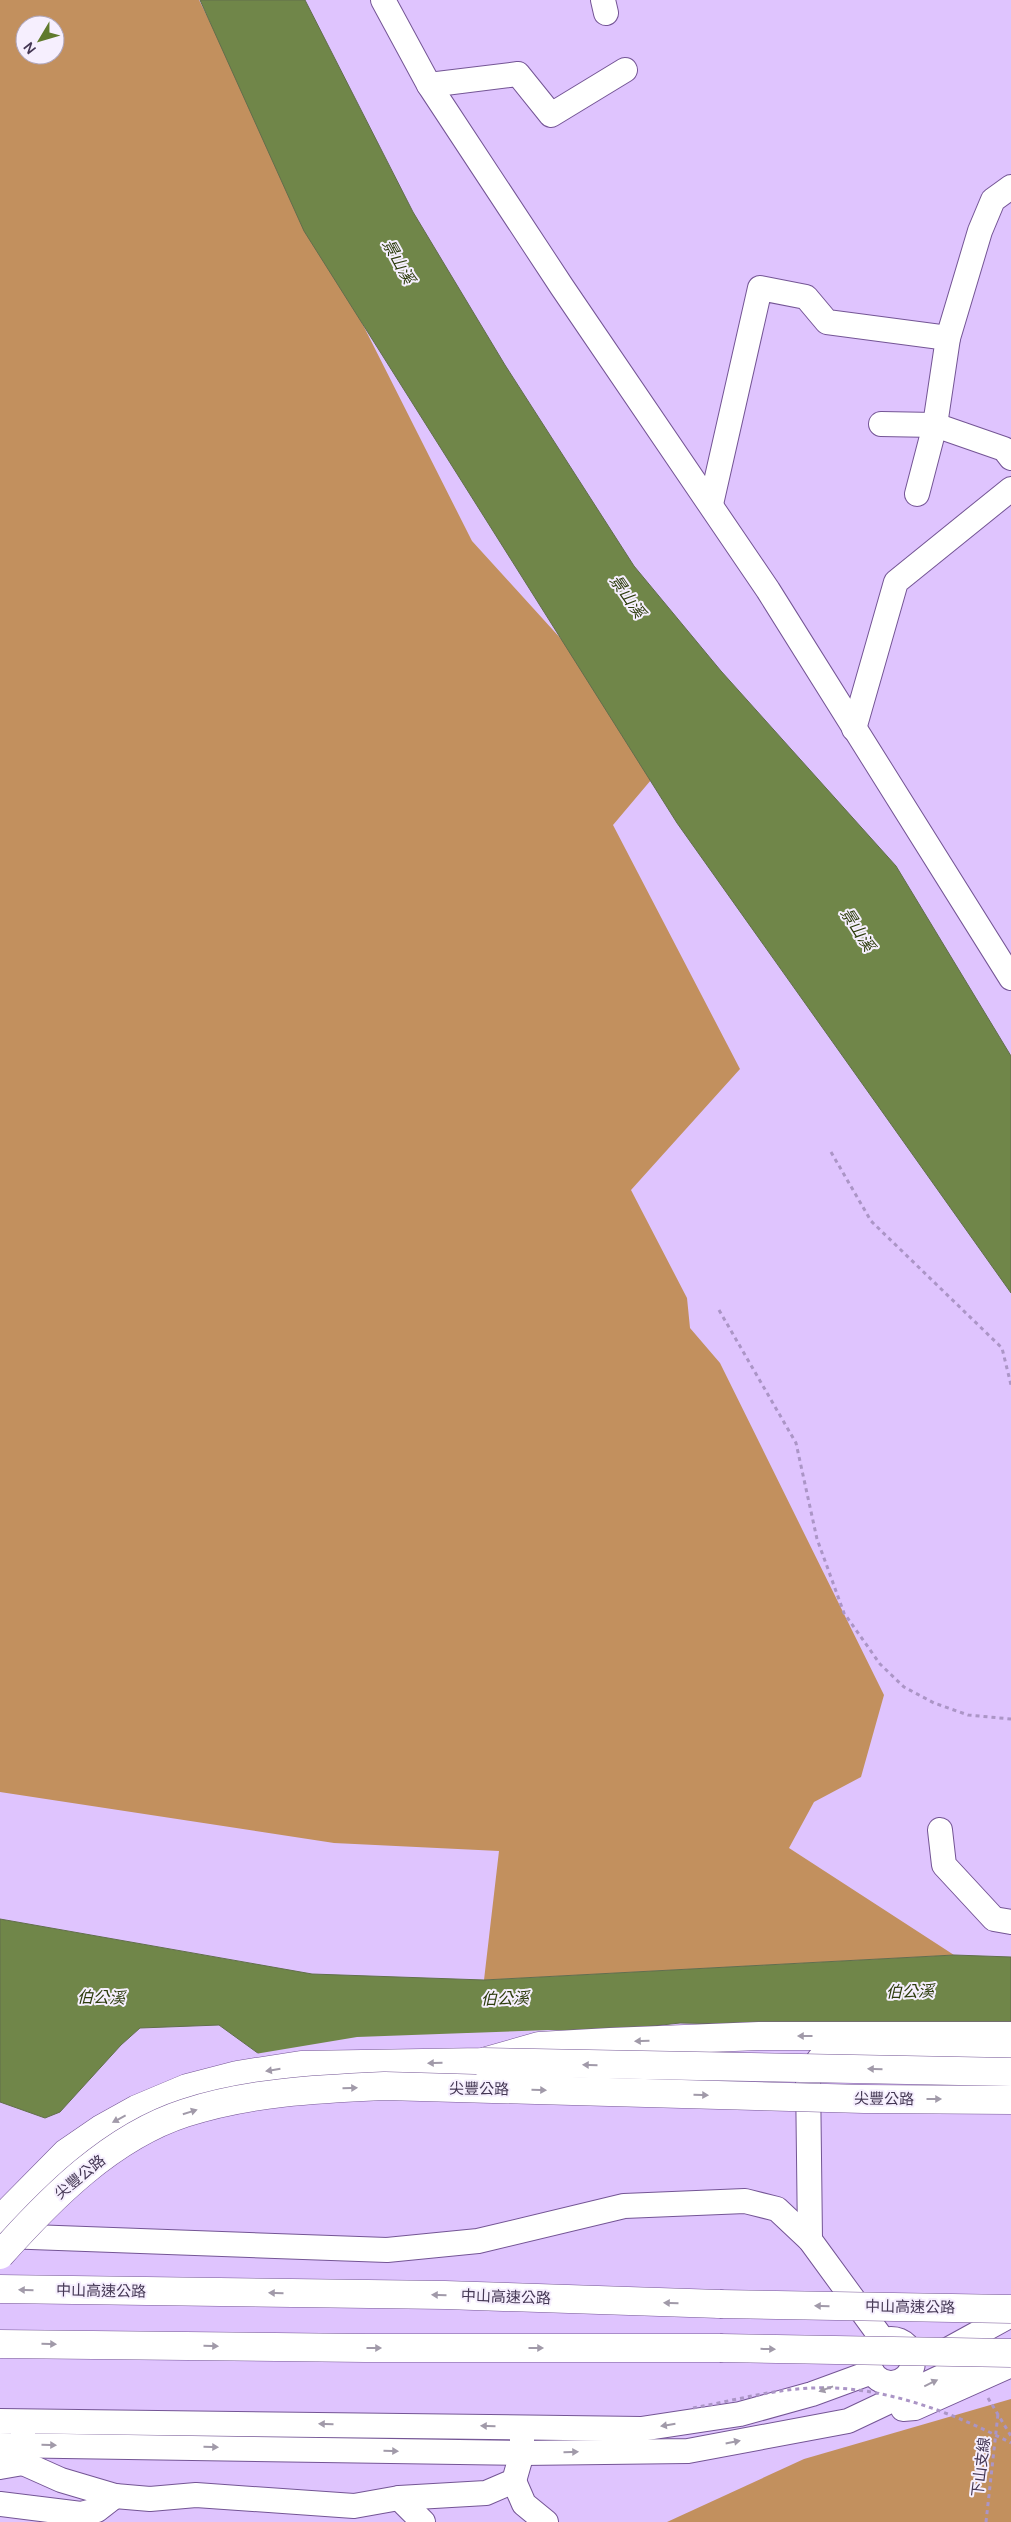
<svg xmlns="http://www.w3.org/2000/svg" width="1011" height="2522" font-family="Manrope,'Noto Sans TC',sans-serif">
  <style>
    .forest { fill: #c2905e; fill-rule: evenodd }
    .water { fill: #708649; stroke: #626e4c }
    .pier { fill: #dfc4fe }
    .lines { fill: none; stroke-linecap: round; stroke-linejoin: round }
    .minor-casing { stroke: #745595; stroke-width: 26 }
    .major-casing { stroke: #745595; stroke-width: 29 }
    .highway-casing { stroke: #745595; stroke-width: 29 }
    .path { stroke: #ab95c6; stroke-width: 3; stroke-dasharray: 4 4; stroke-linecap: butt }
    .minor { stroke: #fff; stroke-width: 24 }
    .major { stroke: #fff; stroke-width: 28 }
    .highway { stroke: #fff; stroke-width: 28 }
    .major-bridge-casing { stroke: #745595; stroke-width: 29; stroke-linecap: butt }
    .highway-bridge-casing { stroke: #745595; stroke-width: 29; stroke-linecap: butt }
    .path-bridge { stroke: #ab95c6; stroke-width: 3; stroke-dasharray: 4 4; stroke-linecap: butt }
    .major-bridge { stroke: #fff; stroke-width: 28 }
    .highway-bridge { stroke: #fff; stroke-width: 28 }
    .oneway { fill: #a19aa9 }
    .labels { text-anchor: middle; stroke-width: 4; stroke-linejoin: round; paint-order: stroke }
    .street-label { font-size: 15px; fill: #433653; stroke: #f6effe }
    .water-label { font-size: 16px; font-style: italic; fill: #2d3c0d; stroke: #f6effe }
  </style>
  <rect width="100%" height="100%" fill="#dfc4fe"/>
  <g class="forest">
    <path d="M 0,0 L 199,0 L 472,541 L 661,749 L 651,780 L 613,825 L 740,1069 L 631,1190 L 687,1298 L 690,1328 L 720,1363 L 884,1695 L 861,1777 L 814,1802 L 789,1848 L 954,1955 L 484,1980 L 499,1851 L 334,1843 L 0,1792 ZM 25,25 L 55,25 L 55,55 L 25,55 Z"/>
    <path d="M 1011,2399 L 1011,2522 L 667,2522 L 804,2459 Z"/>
  </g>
  <g class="water">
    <path d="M 200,0 L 305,0 L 413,212 L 505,365 L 634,566 L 721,671 L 896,866 L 1011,1056 L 1011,1293 L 677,823 L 304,231 Z"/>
    <path d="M 0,1919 L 312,1974 L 484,1980 L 954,1955 L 1011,1957 L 1011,2029 L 680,2023 L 277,2067 L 219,2025 L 140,2028 L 121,2045 L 60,2112 L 45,2118 L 0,2102 Z"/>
  </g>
  <path class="pier" d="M 549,2030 L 617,2033 L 560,2051 L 276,2070 L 255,2054 L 357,2037 Z"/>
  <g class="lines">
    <g class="minor-casing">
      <g id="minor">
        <path d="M 383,0 L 429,85 L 562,287 L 768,590 L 1011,978"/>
        <path d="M 603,0 L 606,13"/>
        <path d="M 429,85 L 518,74 L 551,115 L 625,70"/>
        <path d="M 881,424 L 935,425 L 1004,449 L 1011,458"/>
        <path d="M 917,494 L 935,425 L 948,338 L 980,231 L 993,200 L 1011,187"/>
        <path d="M 711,504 L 760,288 L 806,297 L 827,322 L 948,338"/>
        <path d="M 854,729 L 896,582 L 1011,489"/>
        <path d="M 940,1830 L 944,1865 L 994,1919 L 1011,1922"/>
        <path d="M 4,2236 L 387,2250 L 478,2241 L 624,2206 L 745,2201 L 777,2209 L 810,2240 L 883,2340"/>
        <path d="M 810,2240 L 808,2075 L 820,2058 L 840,2051 L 1011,2055"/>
        <circle cx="891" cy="2361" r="22"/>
        <path d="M 940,2354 L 1011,2315"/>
        <path d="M 903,2409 L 915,2408 L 1011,2365"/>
        <path d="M 0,2421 L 641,2429 L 740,2414 L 812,2394 L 872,2372"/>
        <path d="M 23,2430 L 23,2463 L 61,2480 L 115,2496 L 150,2499 L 196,2495 L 354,2506 L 399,2498 L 486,2493 L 514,2481 L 522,2453 L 522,2438"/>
        <path d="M 0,2445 L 522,2453 L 688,2451 L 848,2421 L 994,2352"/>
        <path d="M 0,2467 L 23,2463"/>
        <path d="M 514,2481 L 524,2504 L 546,2522"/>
        <path d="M 399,2498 L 423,2522"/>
        <path d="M 0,2504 L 81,2514 L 97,2510 L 115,2496"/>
      </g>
    </g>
    <g class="major-casing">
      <path id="major" d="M 0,2220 L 66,2153 L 101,2129 L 137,2109 L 187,2088 L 237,2075 L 301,2065 L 483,2062 L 539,2046 L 610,2042 L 759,2036 L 1011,2036"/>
    </g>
    <g class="highway-casing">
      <g id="highway">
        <path d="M 0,2289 L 445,2295 L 720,2304"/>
        <path d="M 0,2344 L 365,2348 L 720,2348"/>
      </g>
    </g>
    <g class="path">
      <path d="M 831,1152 L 871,1221 L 1002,1348 L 1011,1385"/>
      <path d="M 719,1310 L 796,1443 L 817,1539 L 844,1613 L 880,1664 L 904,1687 L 934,1703 L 968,1715 L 1011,1719"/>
      <path d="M 988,2398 L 1011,2436"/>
      <path d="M 986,2522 L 998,2414"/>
    </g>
    <use href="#minor" class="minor"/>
    <use href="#major" class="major"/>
    <use href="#highway" class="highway"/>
    <g class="major-bridge-casing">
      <g id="major-bridge">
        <path d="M 483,2062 L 1011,2072"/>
        <path d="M 0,2255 C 51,2198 111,2137 185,2113 C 249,2092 318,2089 385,2086 L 864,2099 L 1011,2100"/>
      </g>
    </g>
    <g class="highway-bridge-casing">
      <g id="highway-bridge">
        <path d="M 720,2304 L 1011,2309"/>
        <path d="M 720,2348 L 1011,2353"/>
      </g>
    </g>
    <path class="path-bridge" d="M 693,2408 C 732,2401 774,2389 814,2388 C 881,2385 952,2412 1011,2443"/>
    <use href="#major-bridge" class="major-bridge"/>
    <use href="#highway-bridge" class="highway-bridge"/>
  </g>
  <defs><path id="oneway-solid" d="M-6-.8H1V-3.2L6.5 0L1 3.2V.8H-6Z" transform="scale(1.25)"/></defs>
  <g class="oneway">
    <use href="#oneway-solid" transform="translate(805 2036) rotate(180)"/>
    <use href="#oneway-solid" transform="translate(642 2041) rotate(178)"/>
    <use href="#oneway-solid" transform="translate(435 2063) rotate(179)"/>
    <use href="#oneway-solid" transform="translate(590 2065) rotate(-179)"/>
    <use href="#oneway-solid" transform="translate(875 2069) rotate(-179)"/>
    <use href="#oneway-solid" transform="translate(273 2070) rotate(171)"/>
    <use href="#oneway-solid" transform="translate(350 2088) rotate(-2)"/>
    <use href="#oneway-solid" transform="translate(539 2090) rotate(1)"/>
    <use href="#oneway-solid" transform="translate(701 2095) rotate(1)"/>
    <use href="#oneway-solid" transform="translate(934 2099)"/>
    <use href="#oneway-solid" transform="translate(190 2112) rotate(-17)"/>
    <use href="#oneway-solid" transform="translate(119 2119) rotate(152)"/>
    <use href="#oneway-solid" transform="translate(26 2290) rotate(-179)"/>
    <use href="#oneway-solid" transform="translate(276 2293) rotate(-179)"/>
    <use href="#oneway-solid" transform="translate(439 2295) rotate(-179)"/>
    <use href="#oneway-solid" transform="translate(671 2303) rotate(-178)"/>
    <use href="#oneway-solid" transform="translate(822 2306) rotate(-179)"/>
    <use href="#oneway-solid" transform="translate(49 2344) rotate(1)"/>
    <use href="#oneway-solid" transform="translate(211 2346) rotate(1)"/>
    <use href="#oneway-solid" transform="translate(374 2348)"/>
    <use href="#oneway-solid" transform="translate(536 2348)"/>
    <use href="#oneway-solid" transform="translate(768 2349) rotate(1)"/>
    <use href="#oneway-solid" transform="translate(931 2383) rotate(-26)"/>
    <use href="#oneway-solid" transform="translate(826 2389) rotate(160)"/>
    <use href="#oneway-solid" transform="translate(326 2424) rotate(-179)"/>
    <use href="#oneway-solid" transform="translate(668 2425) rotate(171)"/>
    <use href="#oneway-solid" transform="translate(488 2426) rotate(-179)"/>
    <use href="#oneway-solid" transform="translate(733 2442) rotate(-11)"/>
    <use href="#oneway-solid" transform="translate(49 2445) rotate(1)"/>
    <use href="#oneway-solid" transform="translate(211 2447) rotate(1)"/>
    <use href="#oneway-solid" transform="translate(391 2451) rotate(1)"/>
    <use href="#oneway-solid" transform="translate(571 2452) rotate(-1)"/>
  </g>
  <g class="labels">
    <g class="street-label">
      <text transform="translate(479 2089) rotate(1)" y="5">尖豐公路</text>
      <text transform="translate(884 2099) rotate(1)" y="5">尖豐公路</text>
      <text transform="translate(80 2177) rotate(-39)" y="5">尖豐公路</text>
      <text transform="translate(101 2291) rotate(1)" y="5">中山高速公路</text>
      <text transform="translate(506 2297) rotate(2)" y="5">中山高速公路</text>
      <text transform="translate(910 2307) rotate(1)" y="5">中山高速公路</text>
      <text transform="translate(981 2467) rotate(-83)" y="5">下山支線</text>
    </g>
    <g class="water-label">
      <text transform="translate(399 261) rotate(61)" y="6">景山溪</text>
      <text transform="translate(628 596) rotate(55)" y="6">景山溪</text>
      <text transform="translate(858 929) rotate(57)" y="6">景山溪</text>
      <text transform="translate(910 1991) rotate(-1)" y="6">伯公溪</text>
      <text transform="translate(101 1997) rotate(1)" y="6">伯公溪</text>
      <text transform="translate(505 1998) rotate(-1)" y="6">伯公溪</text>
    </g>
  </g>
  <g transform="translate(40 40) rotate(232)"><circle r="24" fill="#f6effe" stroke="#aea5ba"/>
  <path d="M0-4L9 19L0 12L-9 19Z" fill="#607a2d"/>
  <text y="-8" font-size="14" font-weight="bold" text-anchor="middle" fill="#433653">N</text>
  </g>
</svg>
